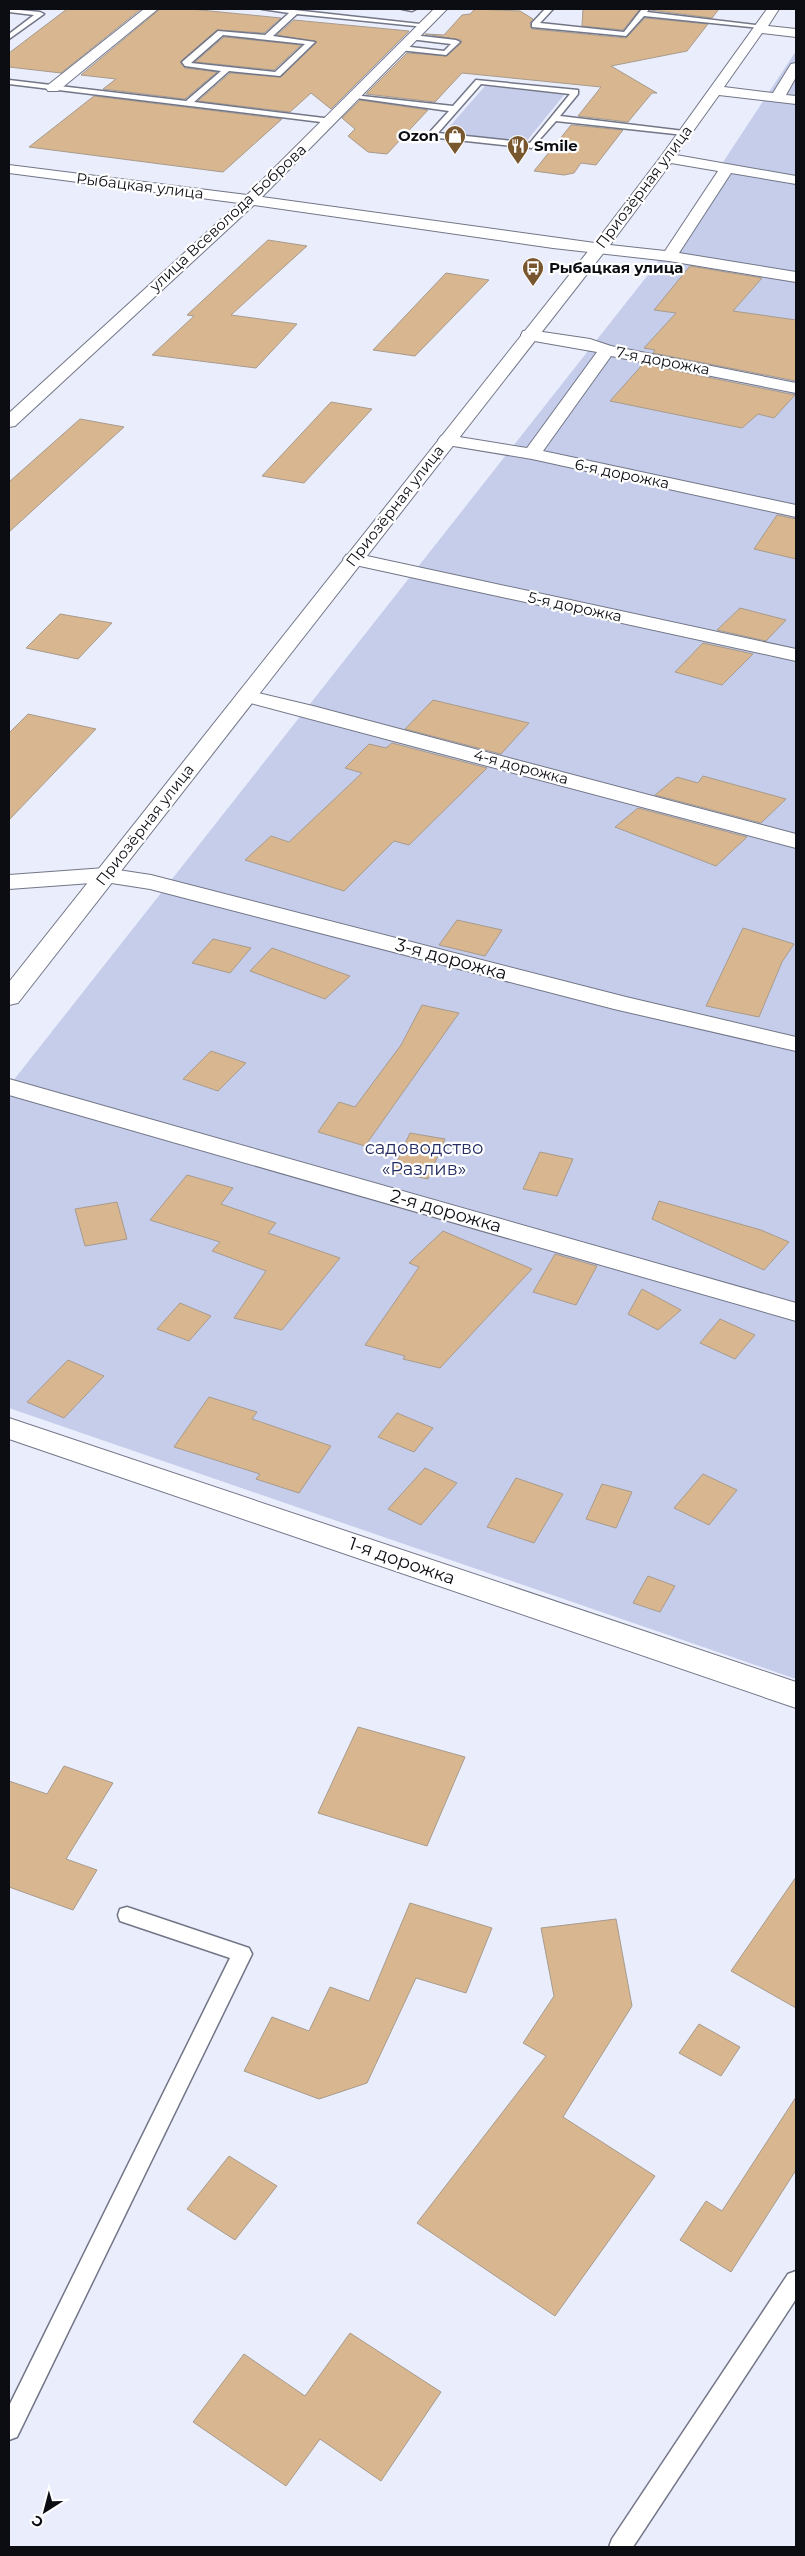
<svg xmlns="http://www.w3.org/2000/svg" width="805" height="2556" font-family="Montserrat,sans-serif">
  <style>
    .green { fill: #c5cdea }
    .building { fill: #d8b690; stroke: #a89b8c }
    .lines { fill: none; stroke-linecap: round; stroke-linejoin: round }
    .service-casing { stroke: #727687; stroke-width: 3 }
    .minor-casing { stroke: #727687; stroke-width: 2 }
    .tertiary-casing { stroke: #727687; stroke-width: 2 }
    .service { fill: #fff; fill-rule: evenodd }
    .minor { fill: #fff; fill-rule: evenodd }
    .tertiary { fill: #fff; fill-rule: evenodd }
    .labels { text-anchor: middle; stroke-width: 4.5; stroke-linejoin: round; paint-order: stroke }
    .far-poi-label { font-size: 15px; font-weight: bold; fill: #0b0d13; stroke: #fff; text-anchor: start }
    .far-street-label { font-size: 15px; fill: #0b0d13; stroke: #fff }
    .street-label { font-size: 18px; fill: #0b0d13; stroke: #fff }
    .park-label { font-size: 18px; fill: #242c62; stroke: #fff }
  </style>
  <rect width="100%" height="100%" fill="#e9edfc"/>
  <g class="green">
    <path d="M 796,51 L 796,1679 L 9,1408 L 9,1086 L 655,266 Z"/>
    <path d="M 485,86 L 564,95 L 526,142 L 444,133 Z"/>
  </g>
  <g class="building">
    <path d="M 67,9 L 141,9 L 61,73 L 9,67 L 9,53 Z"/>
    <path d="M 160,9 L 190,9 L 281,18 L 264,33 L 217,30 L 180,62 L 185,68 L 217,72 L 185,99 L 103,89 L 116,79 L 81,75 Z"/>
    <path d="M 475,9 L 520,11 L 533,19 L 530,23 L 532,29 L 626,38 L 645,18 L 708,24 L 687,51 L 611,66 L 657,93 L 652,93 L 628,122 L 578,116 L 601,87 L 462,73 L 435,102 L 366,94 L 407,53 L 447,56 L 461,43 L 461,40 L 425,34 L 444,35 L 462,15 L 470,14 Z"/>
    <path d="M 583,9 L 640,9 L 623,30 L 582,26 Z"/>
    <path d="M 651,9 L 719,9 L 712,18 L 650,10 Z"/>
    <path d="M 294,20 L 409,31 L 331,109 L 311,93 L 290,112 L 198,101 L 230,73 L 281,77 L 317,42 L 277,35 Z"/>
    <path d="M 224,37 L 301,45 L 274,70 L 195,62 Z"/>
    <path d="M 94,96 L 282,119 L 223,172 L 29,147 Z"/>
    <path d="M 360,100 L 428,110 L 387,154 L 368,152 L 348,136 L 355,129 L 342,118 Z"/>
    <path d="M 571,125 L 623,130 L 596,165 L 581,163 L 574,173 L 564,175 L 534,171 Z"/>
    <path d="M 268,240 L 307,246 L 231,315 L 297,324 L 256,368 L 152,355 L 194,316 L 187,315 Z"/>
    <path d="M 690,266 L 762,278 L 733,311 L 796,320 L 796,381 L 653,353 L 655,350 L 644,348 L 676,313 L 654,310 Z"/>
    <path d="M 446,273 L 489,280 L 415,356 L 373,350 Z"/>
    <path d="M 643,364 L 795,395 L 774,418 L 758,414 L 742,428 L 610,401 Z"/>
    <path d="M 331,402 L 372,409 L 304,483 L 262,476 Z"/>
    <path d="M 80,419 L 124,427 L 9,532 L 9,482 Z"/>
    <path d="M 777,515 L 796,519 L 796,559 L 754,549 Z"/>
    <path d="M 740,608 L 786,620 L 766,641 L 717,630 Z"/>
    <path d="M 60,614 L 112,623 L 78,659 L 26,648 Z"/>
    <path d="M 703,643 L 753,654 L 722,685 L 675,672 Z"/>
    <path d="M 433,700 L 529,723 L 501,754 L 405,729 Z"/>
    <path d="M 28,714 L 96,729 L 9,820 L 9,733 Z"/>
    <path d="M 392,743 L 487,768 L 409,845 L 394,841 L 344,891 L 245,860 L 271,836 L 289,842 L 362,773 L 345,768 L 369,744 L 386,748 Z"/>
    <path d="M 703,776 L 786,799 L 761,823 L 655,795 L 677,777 L 698,783 Z"/>
    <path d="M 638,808 L 747,837 L 716,866 L 615,827 Z"/>
    <path d="M 457,920 L 502,930 L 485,956 L 439,945 Z"/>
    <path d="M 743,928 L 794,944 L 782,962 L 759,1017 L 706,1006 Z"/>
    <path d="M 213,939 L 251,948 L 230,973 L 192,963 Z"/>
    <path d="M 272,948 L 350,976 L 325,999 L 250,971 Z"/>
    <path d="M 422,1005 L 459,1013 L 365,1146 L 318,1132 L 339,1102 L 355,1107 L 401,1045 Z"/>
    <path d="M 211,1051 L 246,1063 L 218,1091 L 183,1079 Z"/>
    <path d="M 410,1133 L 445,1139 L 428,1179 L 392,1172 Z"/>
    <path d="M 540,1152 L 573,1159 L 557,1196 L 523,1189 Z"/>
    <path d="M 187,1175 L 233,1188 L 221,1204 L 276,1223 L 268,1233 L 340,1258 L 282,1330 L 234,1318 L 266,1271 L 212,1251 L 220,1242 L 150,1220 Z"/>
    <path d="M 659,1201 L 761,1230 L 789,1242 L 764,1270 L 652,1219 Z"/>
    <path d="M 117,1202 L 127,1239 L 85,1246 L 75,1209 Z"/>
    <path d="M 443,1231 L 532,1269 L 440,1368 L 403,1359 L 405,1356 L 365,1345 L 419,1267 L 409,1263 Z"/>
    <path d="M 555,1254 L 597,1266 L 576,1305 L 533,1292 Z"/>
    <path d="M 642,1289 L 681,1310 L 658,1330 L 628,1314 Z"/>
    <path d="M 180,1303 L 211,1316 L 189,1341 L 157,1329 Z"/>
    <path d="M 720,1319 L 755,1335 L 735,1359 L 700,1343 Z"/>
    <path d="M 68,1360 L 104,1376 L 64,1418 L 27,1402 Z"/>
    <path d="M 209,1397 L 257,1412 L 252,1419 L 331,1446 L 299,1493 L 256,1479 L 260,1474 L 174,1447 Z"/>
    <path d="M 397,1413 L 433,1428 L 414,1452 L 378,1437 Z"/>
    <path d="M 425,1468 L 457,1483 L 421,1525 L 388,1509 Z"/>
    <path d="M 703,1474 L 737,1490 L 709,1525 L 674,1508 Z"/>
    <path d="M 516,1478 L 563,1494 L 534,1543 L 487,1527 Z"/>
    <path d="M 602,1484 L 632,1492 L 616,1528 L 586,1519 Z"/>
    <path d="M 648,1576 L 675,1586 L 660,1612 L 633,1603 Z"/>
    <path d="M 358,1727 L 465,1757 L 427,1846 L 318,1813 Z"/>
    <path d="M 64,1766 L 113,1783 L 66,1859 L 97,1870 L 73,1910 L 9,1887 L 9,1781 L 47,1794 Z"/>
    <path d="M 796,1877 L 796,2008 L 731,1971 Z"/>
    <path d="M 410,1903 L 492,1928 L 466,1993 L 416,1978 L 367,2083 L 319,2099 L 244,2071 L 272,2017 L 309,2031 L 330,1987 L 369,2001 Z"/>
    <path d="M 616,1919 L 632,2006 L 563,2117 L 655,2176 L 555,2316 L 417,2223 L 546,2056 L 523,2043 L 554,1996 L 541,1928 Z"/>
    <path d="M 699,2024 L 740,2047 L 721,2076 L 679,2053 Z"/>
    <path d="M 796,2097 L 796,2170 L 731,2272 L 680,2240 L 706,2201 L 722,2211 Z"/>
    <path d="M 229,2156 L 277,2186 L 235,2240 L 187,2209 Z"/>
    <path d="M 350,2333 L 441,2392 L 381,2481 L 320,2439 L 286,2486 L 193,2422 L 244,2354 L 305,2396 Z"/>
  </g>
  <g class="lines">
    <g class="service-casing">
      <g id="service">
        <path d="M 9,9 L 40,12 L 44,14 L 9,39 L 9,34 L 34,15 L 9,12 Z"/>
        <path d="M 262,9 L 285,9 L 429,25 L 425,27 L 297,14 L 273,36 L 315,42 L 280,76 L 229,71 L 194,102 L 332,119 L 333,121 L 329,123 L 9,84 L 9,80 L 186,101 L 221,71 L 185,66 L 182,62 L 218,31 L 265,35 L 289,13 ZM 223,35 L 305,44 L 275,72 L 191,63 Z"/>
        <path d="M 402,9 L 416,9 L 412,11 Z"/>
        <path d="M 545,9 L 553,9 L 540,23 L 624,32 L 642,9 L 649,9 L 647,12 L 764,26 L 760,28 L 644,16 L 626,36 L 532,27 L 532,23 Z"/>
        <path d="M 413,35 L 456,40 L 460,42 L 446,55 L 399,50 L 402,46 L 444,51 L 451,44 L 410,39 Z"/>
        <path d="M 476,80 L 578,90 L 578,94 L 560,116 L 684,131 L 688,133 L 684,135 L 556,121 L 532,148 L 429,137 L 429,133 L 449,111 L 349,97 L 353,95 L 453,106 ZM 481,84 L 570,94 L 530,143 L 438,133 Z"/>
        <path d="M 127,1907 L 249,1948 L 252,1954 L 17,2437 L 9,2440 L 9,2406 L 230,1958 L 120,1921 L 118,1915 L 120,1909 Z"/>
        <path d="M 796,2271 L 796,2299 L 633,2547 L 609,2547 L 612,2539 L 788,2274 Z"/>
      </g>
    </g>
    <g class="minor-casing">
      <g id="minor">
        <path d="M 144,9 L 158,9 L 58,91 L 48,91 L 46,88 L 48,85 Z"/>
        <path d="M 434,9 L 447,9 L 262,197 L 595,243 L 662,155 L 767,9 L 779,9 L 768,26 L 796,29 L 796,37 L 762,33 L 724,87 L 773,93 L 791,64 L 796,63 L 796,77 L 786,95 L 796,96 L 796,104 L 719,95 L 676,155 L 796,176 L 796,184 L 731,173 L 679,253 L 796,272 L 796,282 L 669,261 L 553,248 L 254,205 L 15,426 L 9,427 L 9,413 L 239,203 L 9,173 L 9,165 L 247,195 ZM 671,163 L 718,171 L 665,251 L 610,245 Z"/>
        <path d="M 529,330 L 590,339 L 611,346 L 796,383 L 796,393 L 611,356 L 543,451 L 796,505 L 796,517 L 532,459 L 441,444 L 438,440 L 441,436 L 447,435 L 527,448 L 597,352 L 523,339 L 521,335 L 523,331 Z"/>
        <path d="M 353,553 L 796,649 L 796,661 L 346,563 L 343,559 L 346,555 Z"/>
        <path d="M 246,690 L 313,706 L 796,834 L 796,848 L 239,700 L 236,696 L 239,692 Z"/>
        <path d="M 105,868 L 151,875 L 626,997 L 796,1037 L 796,1051 L 614,1009 L 150,889 L 105,882 L 9,889 L 9,875 Z"/>
        <path d="M 9,1079 L 796,1303 L 796,1321 L 9,1095 Z"/>
        <path d="M 9,1418 L 796,1682 L 796,1708 L 9,1439 Z"/>
      </g>
    </g>
    <g class="tertiary-casing">
      <path id="tertiary" d="M 599,243 L 607,248 L 605,251 L 18,1003 L 9,1005 L 9,982 L 593,245 Z"/>
    </g>
    <use href="#service" class="service"/>
    <use href="#minor" class="minor"/>
    <use href="#tertiary" class="tertiary"/>
  </g>
  <defs>
    <g id="shop-pin" transform="scale(1.125)"><path d="M0 17L-7.5 6A9.5 9.5 0 1 1 7.5 6Z" fill="#78572e" stroke="#fff"/><path d="M-5-2.5h2.3a2.7 3.5 0 0 1 5.4 0H5L5.5 6h-11ZM-1.5-2.5h3a1.5 2.3 0 0 0-3 0Z" fill="#fff"/></g>
    <g id="restaurant-pin" transform="scale(1.125)"><path d="M0 17L-7.5 6A9.5 9.5 0 1 1 7.5 6Z" fill="#78572e" stroke="#fff"/><path d="M-5-6h1v4h1v-4h1v4h1v-4h1v5L-1.5 .5V6h-2V.5L-5-1ZM5-6V6H3V1.5H1.5Q1.5-4 5-6Z" fill="#fff"/></g>
    <g id="bus-pin" transform="scale(1.125)"><path d="M0 17L-7.5 6A9.5 9.5 0 1 1 7.5 6Z" fill="#78572e" stroke="#fff"/><path d="M-5-6H5V4H4V6H2V4H-2V6H-4V4H-5ZM-3.5-4V0h7V-4ZM-3.5 1.2v1.5H-2V1.2ZM2 1.2v1.5H3.5V1.2Z" fill="#fff"/></g>
  </defs>
  <g fill-rule="evenodd">
    <use href="#shop-pin" x="455" y="136"/>
    <use href="#restaurant-pin" x="518" y="146"/>
    <use href="#bus-pin" x="533" y="268"/>
  </g>
  <g class="labels">
    <g class="far-poi-label">
      <text x="439" y="141" text-anchor="end">Ozon</text>
      <text x="534" y="151">Smile</text>
      <text x="549" y="273">Рыбацкая улица</text>
    </g>
    <g class="far-street-label">
      <text transform="translate(140 186) rotate(7)" y="5">Рыбацкая улица</text>
      <text transform="translate(644 187) rotate(-53)" y="5">Приозёрная улица</text>
      <text transform="translate(228 218) rotate(-43)" y="5">улица Всеволода Боброва</text>
      <text transform="translate(663 361) rotate(11)" y="5">7-я дорожка</text>
      <text transform="translate(622 474) rotate(12)" y="5">6-я дорожка</text>
      <text transform="translate(395 506) rotate(-52)" y="5">Приозёрная улица</text>
      <text transform="translate(575 607) rotate(12)" y="5">5-я дорожка</text>
      <text transform="translate(521 767) rotate(15)" y="5">4-я дорожка</text>
      <text transform="translate(145 825) rotate(-52)" y="5">Приозёрная улица</text>
    </g>
    <g class="street-label">
      <text transform="translate(451 959) rotate(15)" y="6">3-я дорожка</text>
      <text transform="translate(446 1211) rotate(16)" y="6">2-я дорожка</text>
      <text transform="translate(402 1561) rotate(19)" y="6">1-я дорожка</text>
    </g>
    <g class="park-label">
      <text x="424" y="1154">садоводство<tspan x="424" dy="21">«Разлив»</tspan></text>
    </g>
  </g>
  <rect width="805" height="2556" fill="none" stroke="#0b0d13" stroke-width="20"/>
  <g transform="translate(45 2511) rotate(216)" stroke="#ffffff" stroke-width="4" paint-order="stroke">
  <path d="M0-4L9 19L0 12L-9 19Z" fill="#0b0d13"/>
  <text y="-8" font-size="14" font-weight="bold" text-anchor="middle" fill="#0b0d13">С</text>
  </g>
</svg>
